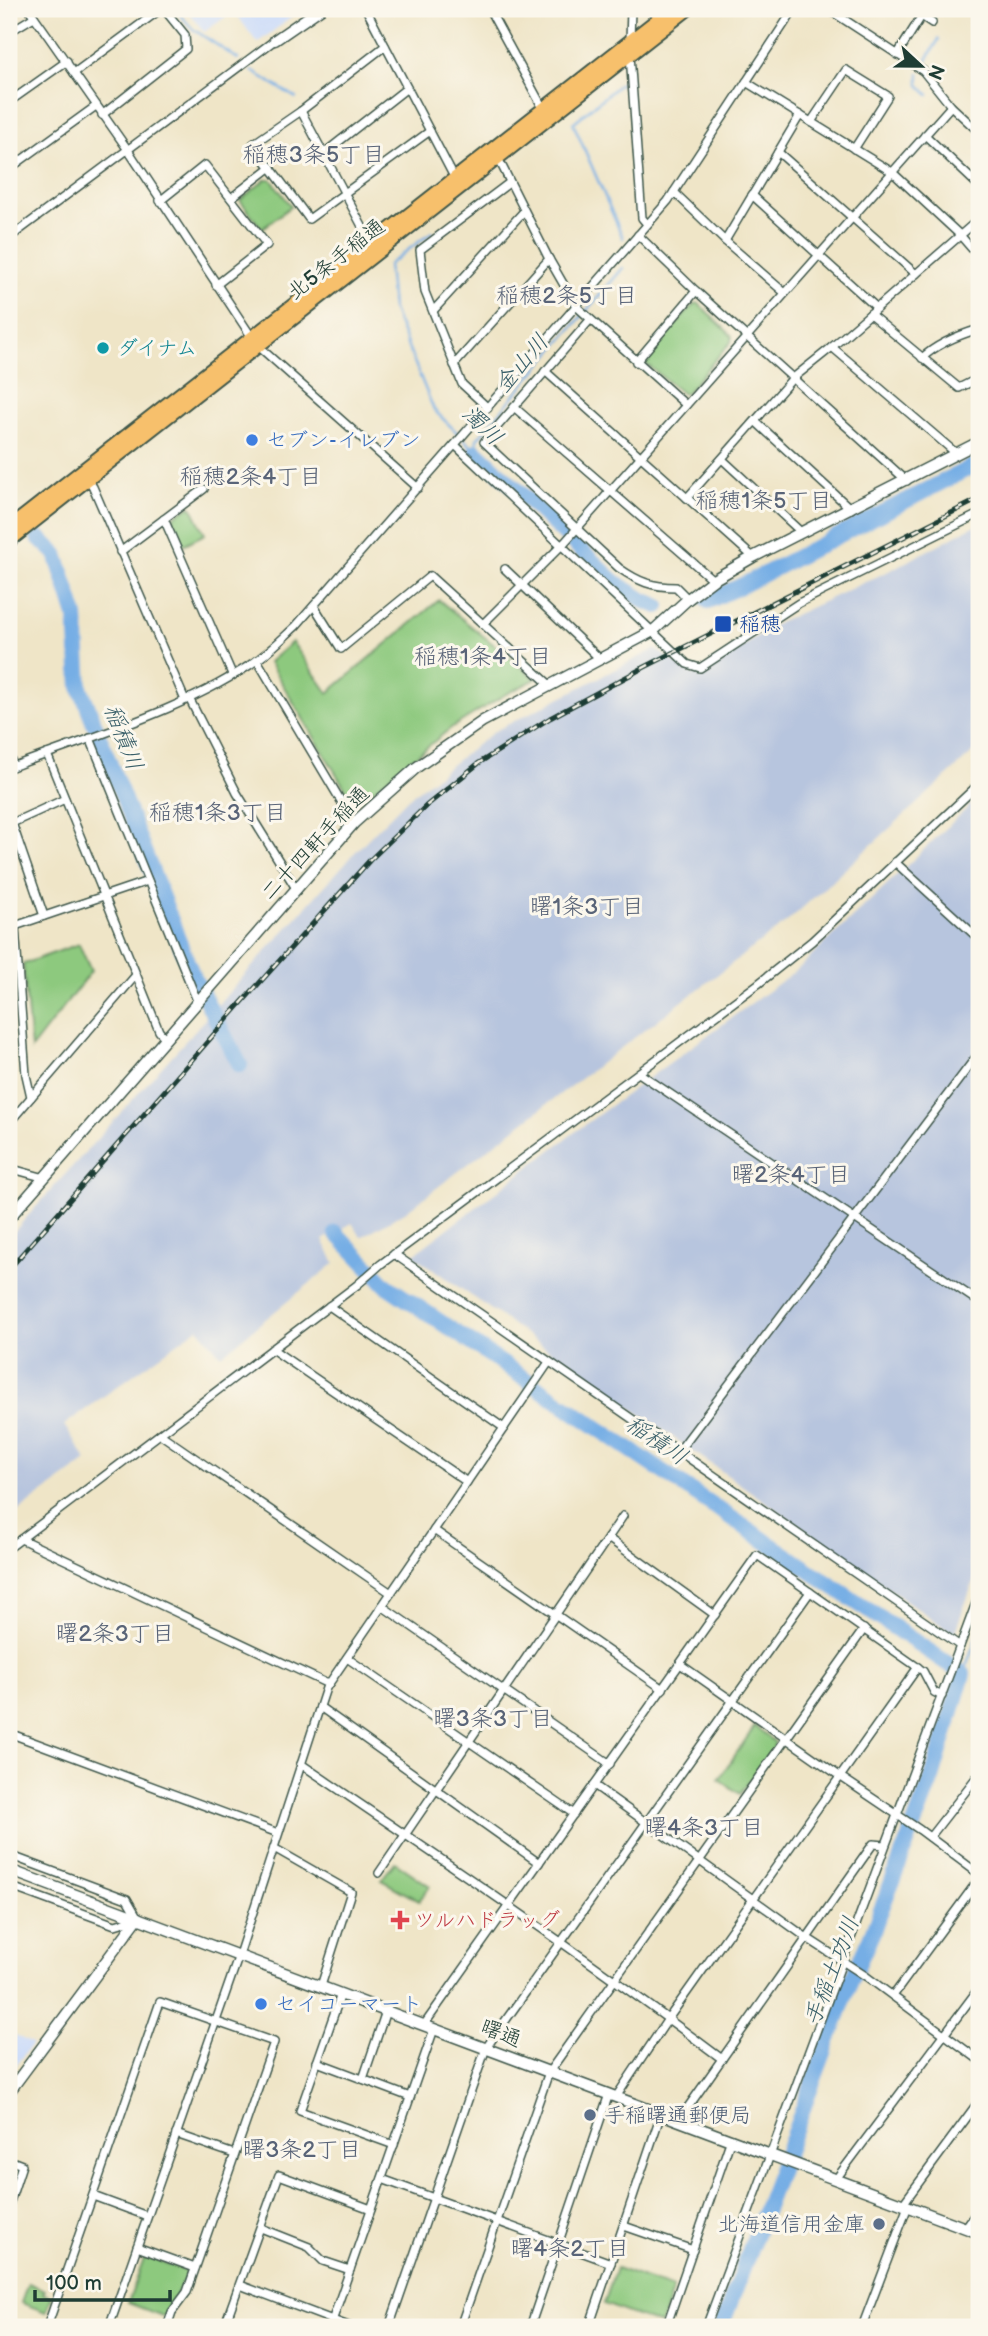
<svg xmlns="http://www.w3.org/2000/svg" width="988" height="2336" font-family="'Balsamiq Sans','Klee One',sans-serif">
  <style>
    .built { fill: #cbdbf9 }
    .industrial { fill: #b7c5de }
    .green { fill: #8dc97e; stroke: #568359; stroke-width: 2 }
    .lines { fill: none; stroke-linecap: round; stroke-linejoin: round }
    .stream { stroke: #76aee5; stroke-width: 2.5 }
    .river { stroke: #76aee5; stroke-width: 16 }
    .minor-casing { stroke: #3e564a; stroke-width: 10 }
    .tertiary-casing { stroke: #3e564a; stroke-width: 13 }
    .trunk-casing { stroke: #3e564a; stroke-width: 16 }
    .minor { stroke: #fff; stroke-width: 7 }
    .tertiary { stroke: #fff; stroke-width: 10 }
    .trunk { stroke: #f7c06c; stroke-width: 12 }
    .rail-casing { stroke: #1f3d34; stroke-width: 5 }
    .rail { stroke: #fbf7ec; stroke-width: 2.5; stroke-dasharray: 8; stroke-linecap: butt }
    .culture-dot { fill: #0f9aa8; stroke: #fbf7ec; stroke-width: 2.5 }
    .shop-dot { fill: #3f7fe0; stroke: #fbf7ec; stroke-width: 2.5 }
    .transit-dot { fill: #1a4fb4; stroke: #fbf7ec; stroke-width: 2.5 }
    .health-dot { fill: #e0444e; stroke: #fbf7ec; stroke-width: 2.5 }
    .service-dot { fill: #5c6f8a; stroke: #fbf7ec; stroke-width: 2.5 }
    .labels { text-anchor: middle; stroke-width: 6; stroke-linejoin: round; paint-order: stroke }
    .street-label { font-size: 21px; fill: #1f3d34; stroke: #fbf7ec }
    .culture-label { font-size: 21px; fill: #0d838f; stroke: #fbf7ec; text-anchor: start }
    .shop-label { font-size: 21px; fill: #366cbe; stroke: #fbf7ec; text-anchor: start }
    .transit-label { font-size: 21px; fill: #164399; stroke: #fbf7ec; text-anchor: start }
    .health-label { font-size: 21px; fill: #be3a42; stroke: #fbf7ec; text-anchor: start }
    .service-label { font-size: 21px; fill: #4e5e75; stroke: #fbf7ec; text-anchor: start }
    .neighbourhood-label { font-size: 23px; fill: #596478; stroke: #fbf7ec }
    .water-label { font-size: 23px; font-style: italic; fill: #395f69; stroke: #fbf7ec }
  </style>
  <rect width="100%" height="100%" fill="#fbf7ec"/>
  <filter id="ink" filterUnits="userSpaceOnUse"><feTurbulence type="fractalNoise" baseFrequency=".0143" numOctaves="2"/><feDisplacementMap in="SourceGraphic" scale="14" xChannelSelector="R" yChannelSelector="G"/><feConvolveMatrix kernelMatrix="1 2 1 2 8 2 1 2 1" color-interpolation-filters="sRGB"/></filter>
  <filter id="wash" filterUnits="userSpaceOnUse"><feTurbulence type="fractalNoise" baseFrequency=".00686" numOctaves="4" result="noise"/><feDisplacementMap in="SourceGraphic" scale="28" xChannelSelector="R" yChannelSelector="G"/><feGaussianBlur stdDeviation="1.57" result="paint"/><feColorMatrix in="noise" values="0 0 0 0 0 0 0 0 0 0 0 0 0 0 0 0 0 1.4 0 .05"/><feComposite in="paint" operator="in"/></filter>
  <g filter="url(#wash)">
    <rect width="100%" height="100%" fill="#efe5c7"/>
    <g class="built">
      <path d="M 187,9 L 286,9 L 292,17 L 257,43 L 234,11 L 204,32 Z"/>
      <path d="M 9,2032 L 32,2044 L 9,2074 Z"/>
    </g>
    <g class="industrial">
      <path d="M 979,523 L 979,747 L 788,921 L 405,1212 L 361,1237 L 352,1223 L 323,1240 L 335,1263 L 221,1355 L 198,1328 L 64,1425 L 87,1461 L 9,1518 L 9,1237 L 358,849 L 408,798 L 495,731 L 655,649 L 694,675 L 731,655 L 778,623 L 895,568 Z"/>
      <path d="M 979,797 L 979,1567 L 954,1634 L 413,1255 L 583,1126 L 797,970 Z"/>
    </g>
    <g class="green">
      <path d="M 266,179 L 271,179 L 291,206 L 262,229 L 240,200 Z"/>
      <path d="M 698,303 L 732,336 L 731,342 L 686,393 L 683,394 L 645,363 L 645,359 L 694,304 Z"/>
      <path d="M 191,506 L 205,534 L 183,545 L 173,520 L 175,515 Z"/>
      <path d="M 439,600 L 536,679 L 506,694 L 451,728 L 361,800 L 349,795 L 269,662 L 292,642 L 328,693 Z"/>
      <path d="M 79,944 L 91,971 L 31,1049 L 23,964 Z"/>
      <path d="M 755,1726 L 775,1742 L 773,1749 L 740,1794 L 719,1779 Z"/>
      <path d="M 395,1862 L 430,1886 L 419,1901 L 381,1880 Z"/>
      <path d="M 149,2257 L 185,2270 L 187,2273 C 181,2290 170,2301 165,2317 L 128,2303 L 144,2259 Z"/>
      <path d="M 616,2268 L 673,2288 L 661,2325 L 604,2304 Z"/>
      <path d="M 28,2283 L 45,2290 L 43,2294 L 52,2297 L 46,2312 L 21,2303 Z"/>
    </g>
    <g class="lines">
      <g class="stream">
        <path d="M 175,9 L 193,29 L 238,59"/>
        <path d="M 934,10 L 935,16"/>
        <path d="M 925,63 L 939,39"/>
        <path d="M 252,71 L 296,98"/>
        <path d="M 919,73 L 919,85 L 929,95"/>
        <path d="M 621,83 L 573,123 L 623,238"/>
        <path d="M 432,232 L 388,265 L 392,308 L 434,410 L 476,451"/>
        <path d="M 476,451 L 477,439 L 623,268"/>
        <path d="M 963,1674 L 979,1631"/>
      </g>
      <g class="river">
        <path d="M 476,451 L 615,582 L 643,600 L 658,606"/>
        <path d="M 38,537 L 56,554 L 76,616 L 80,687 L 192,974 L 240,1065"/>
        <path d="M 708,601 L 747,583 L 979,463"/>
        <path d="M 336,1233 L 387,1286 L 963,1674 L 932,1778 L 871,1936 L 852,1978 L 721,2327"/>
      </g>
    </g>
  </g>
  <g filter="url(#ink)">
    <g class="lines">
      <g class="minor-casing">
        <g id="minor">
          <path d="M 29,9 L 128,150 L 257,345 L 418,488"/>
          <path d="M 366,9 L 455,179"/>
          <path d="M 489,9 L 544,110"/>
          <path d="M 828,9 L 923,71 L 951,106 L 979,132"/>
          <path d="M 911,9 L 932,23"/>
          <path d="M 9,32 L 34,17"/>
          <path d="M 630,40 L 631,9"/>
          <path d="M 385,46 L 301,111 L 253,144 L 309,219 L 430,131"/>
          <path d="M 630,55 L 642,218 L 647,224"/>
          <path d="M 897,55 L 926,9"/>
          <path d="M 74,73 L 161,9"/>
          <path d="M 746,82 L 892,172 L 960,235 L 979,257"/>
          <path d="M 9,102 L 67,61"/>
          <path d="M 301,111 L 372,245"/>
          <path d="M 102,115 L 186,49 L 185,35 L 164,9"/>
          <path d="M 811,122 L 846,70 L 888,96 L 854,149"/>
          <path d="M 925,135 L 979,186"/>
          <path d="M 778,152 L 916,274"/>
          <path d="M 323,154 L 407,88"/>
          <path d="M 498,158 L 549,259 L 576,306 L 686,405"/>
          <path d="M 9,169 L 96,106"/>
          <path d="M 674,192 L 725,241 L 785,293"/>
          <path d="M 752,195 L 877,308"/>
          <path d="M 231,198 L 271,167"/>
          <path d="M 160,201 L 205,165 L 267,245 L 216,285"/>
          <path d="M 638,235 L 696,291 L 907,481"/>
          <path d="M 9,238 L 275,40"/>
          <path d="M 725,241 L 800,115"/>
          <path d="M 433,311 L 524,211"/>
          <path d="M 870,314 L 959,388 L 979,378"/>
          <path d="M 590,320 L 484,442 L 619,568 C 639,582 652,587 676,587 L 688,599"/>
          <path d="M 832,347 L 957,454"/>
          <path d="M 922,358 C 938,343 959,335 979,329"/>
          <path d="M 636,362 L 696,291"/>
          <path d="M 454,365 L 549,259"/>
          <path d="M 545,371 L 753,557"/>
          <path d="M 514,407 L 713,580"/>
          <path d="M 488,408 L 462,384 L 425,292 L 420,250 L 509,183"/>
          <path d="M 756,422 L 851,509"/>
          <path d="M 455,445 L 687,664 L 700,668 L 799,603 L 979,514"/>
          <path d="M 722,459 L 802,533"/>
          <path d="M 88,479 L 93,487 L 185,700"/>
          <path d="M 687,498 L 792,379 L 832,347 L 979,219"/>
          <path d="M 164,519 L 232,674"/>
          <path d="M 120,552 L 204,489"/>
          <path d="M 505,569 L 600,659"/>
          <path d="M 314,606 L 341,649 L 430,576 L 550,685"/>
          <path d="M 483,624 L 565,542 L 951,106"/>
          <path d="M 257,660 L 354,823"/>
          <path d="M 189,698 L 237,793 L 297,890"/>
          <path d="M 90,738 L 198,1003"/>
          <path d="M 9,754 L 13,766"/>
          <path d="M 47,754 L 159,1031 L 165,1038"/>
          <path d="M 9,768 C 90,737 189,709 260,658 C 273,648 284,637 296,626 L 668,201 L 794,9"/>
          <path d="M 895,862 L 979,939"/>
          <path d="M 44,916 L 12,823 L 65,799"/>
          <path d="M 15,926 L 26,1075 L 31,1097"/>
          <path d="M 9,928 L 148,881"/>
          <path d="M 639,1073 L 979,1302"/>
          <path d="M 9,1123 L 136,975"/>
          <path d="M 9,1168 L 45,1178"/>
          <path d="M 394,1254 L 960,1646"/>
          <path d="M 329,1306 L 504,1428"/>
          <path d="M 272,1349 L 467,1482"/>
          <path d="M 160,1434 L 391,1593"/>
          <path d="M 678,1452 L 979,1053"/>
          <path d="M 434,1530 L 663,1689"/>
          <path d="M 608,1538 L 715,1615"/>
          <path d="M 21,1539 L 328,1684"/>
          <path d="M 9,1548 L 357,1285 L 381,1264 L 758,984 L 812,941 L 979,784"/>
          <path d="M 382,1606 L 610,1764"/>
          <path d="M 347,1658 L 574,1814"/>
          <path d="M 680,1664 L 841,1777 L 920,1830 L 979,1874"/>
          <path d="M 320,1707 L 539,1863"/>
          <path d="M 9,1733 L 278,1833"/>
          <path d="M 301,1764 C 443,1860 585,1956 722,2059"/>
          <path d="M 594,1785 L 807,1938 L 867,1977 L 979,2060"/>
          <path d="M 930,1837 L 979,1774"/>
          <path d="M 274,1848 L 351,1892 L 321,1986"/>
          <path d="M 9,1855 L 127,1899 L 138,1918 L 115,1925 L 9,1886"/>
          <path d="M 379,1873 L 623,1516"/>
          <path d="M 341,1994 L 300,2111 L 394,2145"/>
          <path d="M 893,1996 L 979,1879"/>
          <path d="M 424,2025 L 757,1555 L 923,1671 L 934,1692 L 942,1696"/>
          <path d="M 317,2062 L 410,2097"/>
          <path d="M 363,2079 L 386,2011"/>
          <path d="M 616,2097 L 668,2019 L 918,1667"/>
          <path d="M 679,2120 L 873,1844 L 885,1845"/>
          <path d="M 176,2134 L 234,2154"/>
          <path d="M 9,2160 L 22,2165 L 9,2205"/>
          <path d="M 382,2179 L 611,2263"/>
          <path d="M 836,2179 L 979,1988"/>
          <path d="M 93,2196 L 147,2216"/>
          <path d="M 903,2204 L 979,2101"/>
          <path d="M 624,2226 L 693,2250"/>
          <path d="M 261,2228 L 309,2247 L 323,2261 L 350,2270"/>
          <path d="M 965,2228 L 979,2209"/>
          <path d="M 137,2247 L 195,2268"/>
          <path d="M 240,2285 L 351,2327"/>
          <path d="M 47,2327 L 160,2002 L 274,2042 L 187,2292 L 172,2312 L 167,2327"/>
          <path d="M 109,2327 L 239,1955 L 326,1688 L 549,1362"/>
          <path d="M 224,2327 L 279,2175 L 371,2209"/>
          <path d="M 330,2327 L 434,2029"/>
          <path d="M 389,2327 L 486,2048 L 810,1592"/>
          <path d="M 460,2327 L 549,2072 L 864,1629"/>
          <path d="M 530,2327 L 609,2094"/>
          <path d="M 589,2327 L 661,2114"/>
          <path d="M 666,2327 L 731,2139"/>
          <path d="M 706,2327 L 979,1595"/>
          <path d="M 862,2327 L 908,2206"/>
        </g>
      </g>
      <g class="tertiary-casing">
        <g id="tertiary">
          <path d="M 275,40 L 320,9"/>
          <path d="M 9,1218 L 354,823 L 417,767 L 483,721 L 653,631 L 688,599 L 713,580 L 753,557 L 979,442"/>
          <path d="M 9,1870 L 979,2233"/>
          <path d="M 9,2092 L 138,1918"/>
        </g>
      </g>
      <g class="trunk-casing">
        <g id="trunk">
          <path d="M 9,528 L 671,9"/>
          <path d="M 9,541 L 688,9"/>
        </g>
      </g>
      <use href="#minor" class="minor"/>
      <use href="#tertiary" class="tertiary"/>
      <use href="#trunk" class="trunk"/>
      <g class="rail-casing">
        <path id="rail" d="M 9,1269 L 236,1009 L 370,860 L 426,806 L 479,763 L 550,718 L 641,669 L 979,499"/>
      </g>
      <use href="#rail" class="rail"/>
    </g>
  </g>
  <circle class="culture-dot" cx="103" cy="348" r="7"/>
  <g class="shop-dot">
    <circle cx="252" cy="440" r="7"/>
    <circle cx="261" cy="2004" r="7"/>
  </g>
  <rect class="transit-dot" x="714" y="615" width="18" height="18" rx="3.5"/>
  <path class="health-dot" d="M396.5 1909.5h7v7h7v7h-7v7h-7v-7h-7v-7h7z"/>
  <g class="service-dot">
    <circle cx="590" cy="2115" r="7"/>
    <circle cx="879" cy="2224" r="7"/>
  </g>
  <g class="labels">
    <g class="street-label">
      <text transform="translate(336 259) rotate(-38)" y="7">北5条手稲通</text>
      <text transform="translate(315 843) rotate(-47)" y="7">二十四軒手稲通</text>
      <text transform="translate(501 2033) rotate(21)" y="7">曙通</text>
    </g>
    <g class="culture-label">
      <text x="117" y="355">ダイナム</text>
    </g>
    <g class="shop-label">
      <text x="266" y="447">セブン-イレブン</text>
      <text x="275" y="2011">セイコーマート</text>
    </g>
    <g class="transit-label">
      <text x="739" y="631">稲穂</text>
    </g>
    <g class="health-label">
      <text x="414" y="1927">ツルハドラッグ</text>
    </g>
    <g class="service-label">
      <text x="604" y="2122">手稲曙通郵便局</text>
      <text x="865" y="2231" text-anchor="end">北海道信用金庫</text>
    </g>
    <g class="neighbourhood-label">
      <text x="314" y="162">稲穂3条5丁目</text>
      <text x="567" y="303">稲穂2条5丁目</text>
      <text x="251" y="484">稲穂2条4丁目</text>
      <text x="764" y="508">稲穂1条5丁目</text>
      <text x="483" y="664">稲穂1条4丁目</text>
      <text x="218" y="820">稲穂1条3丁目</text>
      <text x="587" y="914">曙1条3丁目</text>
      <text x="791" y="1182">曙2条4丁目</text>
      <text x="115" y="1641">曙2条3丁目</text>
      <text x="493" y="1726">曙3条3丁目</text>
      <text x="704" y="1835">曙4条3丁目</text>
      <text x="302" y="2157">曙3条2丁目</text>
      <text x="570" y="2256">曙4条2丁目</text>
    </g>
    <g class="water-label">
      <text transform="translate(521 363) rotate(-49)" y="8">金山川</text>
      <text transform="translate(483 425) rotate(44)" y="8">濁川</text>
      <text transform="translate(124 737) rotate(69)" y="8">稲積川</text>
      <text transform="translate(657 1440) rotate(34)" y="8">稲積川</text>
      <text transform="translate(831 1971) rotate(-69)" y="8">手稲土功川</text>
    </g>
  </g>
  <rect width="988" height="2336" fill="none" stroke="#fbf7ec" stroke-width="35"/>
  <g transform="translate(921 66) rotate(112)" stroke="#fbf7ec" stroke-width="5" paint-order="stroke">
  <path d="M0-5L12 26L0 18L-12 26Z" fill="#1f3d34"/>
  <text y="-10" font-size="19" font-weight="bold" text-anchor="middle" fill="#1f3d34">N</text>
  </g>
  <path d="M35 2290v10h135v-10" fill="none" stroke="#1f3d34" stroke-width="3.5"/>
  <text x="46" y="2290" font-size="21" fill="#1f3d34" stroke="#fbf7ec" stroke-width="5" paint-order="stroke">100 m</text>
</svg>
